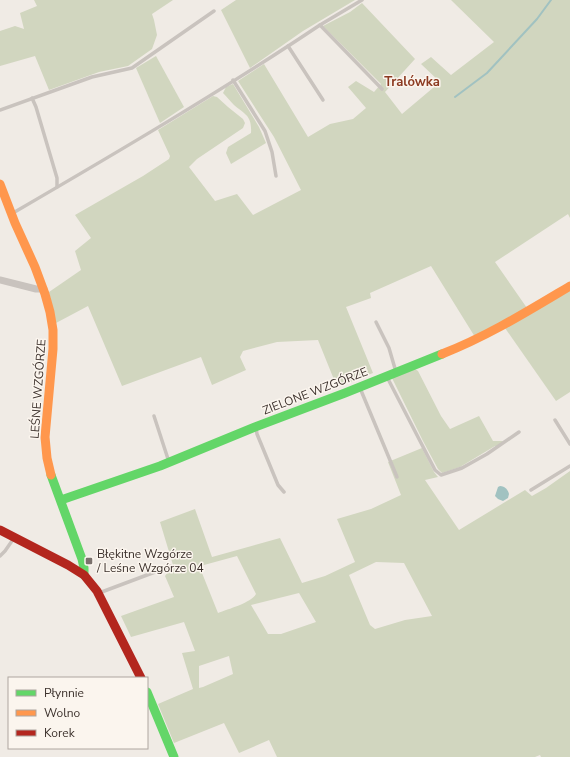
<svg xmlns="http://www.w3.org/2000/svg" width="570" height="757" font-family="'Nunito Sans',sans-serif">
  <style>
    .green { fill: #d1d6bf; fill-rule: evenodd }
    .water { fill: #a1c2c1 }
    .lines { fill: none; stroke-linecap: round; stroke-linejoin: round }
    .stream { stroke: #a1c2c1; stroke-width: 2 }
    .lane { stroke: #c9c3be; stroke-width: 3.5 }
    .street { stroke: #c9c3be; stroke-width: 7 }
    .fast { stroke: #63d668; stroke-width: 9 }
    .slow { stroke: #ff974d; stroke-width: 9 }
    .jam { stroke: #b3261e; stroke-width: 9 }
    .poi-dot { fill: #7a716c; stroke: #fbf5ee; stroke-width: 1.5 }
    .labels { text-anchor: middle; stroke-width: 3; stroke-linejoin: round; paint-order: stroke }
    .street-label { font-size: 12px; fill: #3b302b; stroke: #fbf5ee }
    .poi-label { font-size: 12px; fill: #3b302b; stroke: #fbf5ee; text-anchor: start }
    .neighbourhood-label { font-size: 13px; font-weight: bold; fill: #8c3b22; stroke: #fbf5ee }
  </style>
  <rect width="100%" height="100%" fill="#f0ebe5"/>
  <g class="green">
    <path d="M 34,0 L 173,0 L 152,14 L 154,20 L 157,35 L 152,49 L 128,66 L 99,72 L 49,90 L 35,56 L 0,66 L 0,31 L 15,26 L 24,29 L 20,13 L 37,6 Z"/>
    <path d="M 236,0 L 355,0 L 303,31 L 250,68 L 221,10 Z"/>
    <path d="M 451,0 L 570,0 L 570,218 L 568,214 L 495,262 L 527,308 L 475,337 L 431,266 L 370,293 L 371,298 L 346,307 L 373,373 L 337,387 L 318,340 L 277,342 L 243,351 L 240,357 L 246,370 L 212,385 L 201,357 L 122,386 L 88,306 L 56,323 L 49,292 L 81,270 L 75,251 L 91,238 L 75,215 L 143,176 L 169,159 L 170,156 L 158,130 L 213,96 L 217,97 L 228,107 L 243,119 L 245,123 L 243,128 L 197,159 L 189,167 L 215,201 L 237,194 L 253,215 L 301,190 L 274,137 L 238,81 L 264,64 L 308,137 L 330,124 L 353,119 L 366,108 L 348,87 L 356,81 L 374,92 L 381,84 L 323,26 L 350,12 L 362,3 L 415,59 L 385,92 L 402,114 L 440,82 L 421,64 L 431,57 L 451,75 L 494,42 Z"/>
    <path d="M 156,56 L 184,107 L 160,123 L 136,68 Z"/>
    <path d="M 233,84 L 259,127 L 266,143 L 231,164 L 226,153 L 228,147 L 251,133 C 252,116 246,115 234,105 C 230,101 227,97 223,93 L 226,87 Z"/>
    <path d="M 570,289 L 570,392 L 556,401 L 505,328 Z"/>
    <path d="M 415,369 L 418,371 L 441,416 L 450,429 L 479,416 L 493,441 L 503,441 L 498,448 L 495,446 L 460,467 L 442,473 L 438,469 L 423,441 L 392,378 Z"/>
    <path d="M 422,448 L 434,472 L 438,477 L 425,480 L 459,530 L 525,490 L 532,496 L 546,488 L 570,471 L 570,757 L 541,757 L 540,755 L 535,757 L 277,757 L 269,740 L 239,753 L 224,723 L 174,743 L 158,704 L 193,689 L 182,653 L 195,651 L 184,622 L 131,637 L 121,616 L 174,597 L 165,576 L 173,565 L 160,522 L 195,509 L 212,557 L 280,538 L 302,583 L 325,576 L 355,562 L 337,519 L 371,509 L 401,495 L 388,462 ZM 237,556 L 256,594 C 251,603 228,609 218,613 L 200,568 L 204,565 ZM 376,562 L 404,563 L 432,616 L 405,620 L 375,629 L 370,625 L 349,575 ZM 299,593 L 316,622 L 281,634 L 268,634 L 251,605 ZM 229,656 L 233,674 L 203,687 L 199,688 L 199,666 Z"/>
  </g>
  <path class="water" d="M 500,486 C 505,486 508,490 509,494 L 508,498 L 503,501 L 498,499 L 495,496 L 498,487 Z"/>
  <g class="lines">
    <path class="stream" d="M 455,97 L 487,73 L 537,19 L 551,0"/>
    <g class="lane">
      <path d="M 320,25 L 362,0"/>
      <path d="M 288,46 L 323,100"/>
      <path d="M 233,80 L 265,131 L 272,152 L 276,176"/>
      <path d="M 32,98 L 36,107 L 57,178 L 57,187"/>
      <path d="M 0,110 L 92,77 L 132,68 L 214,11"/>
      <path d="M 13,213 C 116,153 220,92 320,25 L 382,89"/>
      <path d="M 376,322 L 389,348 L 396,372"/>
      <path d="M 387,377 L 435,470 L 441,475 L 462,468 L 487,454 L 519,432"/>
      <path d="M 360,388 L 397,477"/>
      <path d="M 154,416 L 169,462"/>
      <path d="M 555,420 L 570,444"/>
      <path d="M 256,428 L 257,434 L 278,485 L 284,492"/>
      <path d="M 531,490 L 570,466"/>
      <path d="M 0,556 L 5,551 L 14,538"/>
      <path d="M 99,593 L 171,566"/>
    </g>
    <path class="street" d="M 0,280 L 36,289 L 44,289"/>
    <g class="fast">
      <path d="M 51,475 L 82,559 L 84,568 L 84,575"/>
      <path d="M 61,500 L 160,466 L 255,427 L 345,393 L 442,354"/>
      <path d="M 147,692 L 174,757"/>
    </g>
    <g class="slow">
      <path d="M 0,184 L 15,223 L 35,267 L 45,294 L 50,312 L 53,330 L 53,349 L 45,437 L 47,458 L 51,475"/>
      <path d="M 442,354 C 488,336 528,311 570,286"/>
    </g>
    <path class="jam" d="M 0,530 L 68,565 L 84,575 L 97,591 L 141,678"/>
  </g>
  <rect class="poi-dot" x="85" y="557" width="8" height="8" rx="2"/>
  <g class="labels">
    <g class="street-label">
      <text transform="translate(38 389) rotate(-86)" y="4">LEŚNE WZGÓRZE</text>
      <text transform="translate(315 391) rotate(-21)" y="4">ZIELONE WZGÓRZE</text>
    </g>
    <g class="poi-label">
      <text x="97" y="558">Błękitne Wzgórze<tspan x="97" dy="14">/ Leśne Wzgórze 04</tspan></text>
    </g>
    <g class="neighbourhood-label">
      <text x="412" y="86">Tralówka</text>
    </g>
  </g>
  <rect x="8" y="677" width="140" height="72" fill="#fbf5ee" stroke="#aea6a0"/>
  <rect x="16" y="690" width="20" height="6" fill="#63d668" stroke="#aea6a0"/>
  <text x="44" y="697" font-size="12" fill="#3b302b">Płynnie</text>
  <rect x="16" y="710" width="20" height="6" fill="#ff974d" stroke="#aea6a0"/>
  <text x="44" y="717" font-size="12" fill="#3b302b">Wolno</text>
  <rect x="16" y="730" width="20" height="6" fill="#b3261e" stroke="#aea6a0"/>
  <text x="44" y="737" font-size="12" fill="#3b302b">Korek</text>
</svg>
